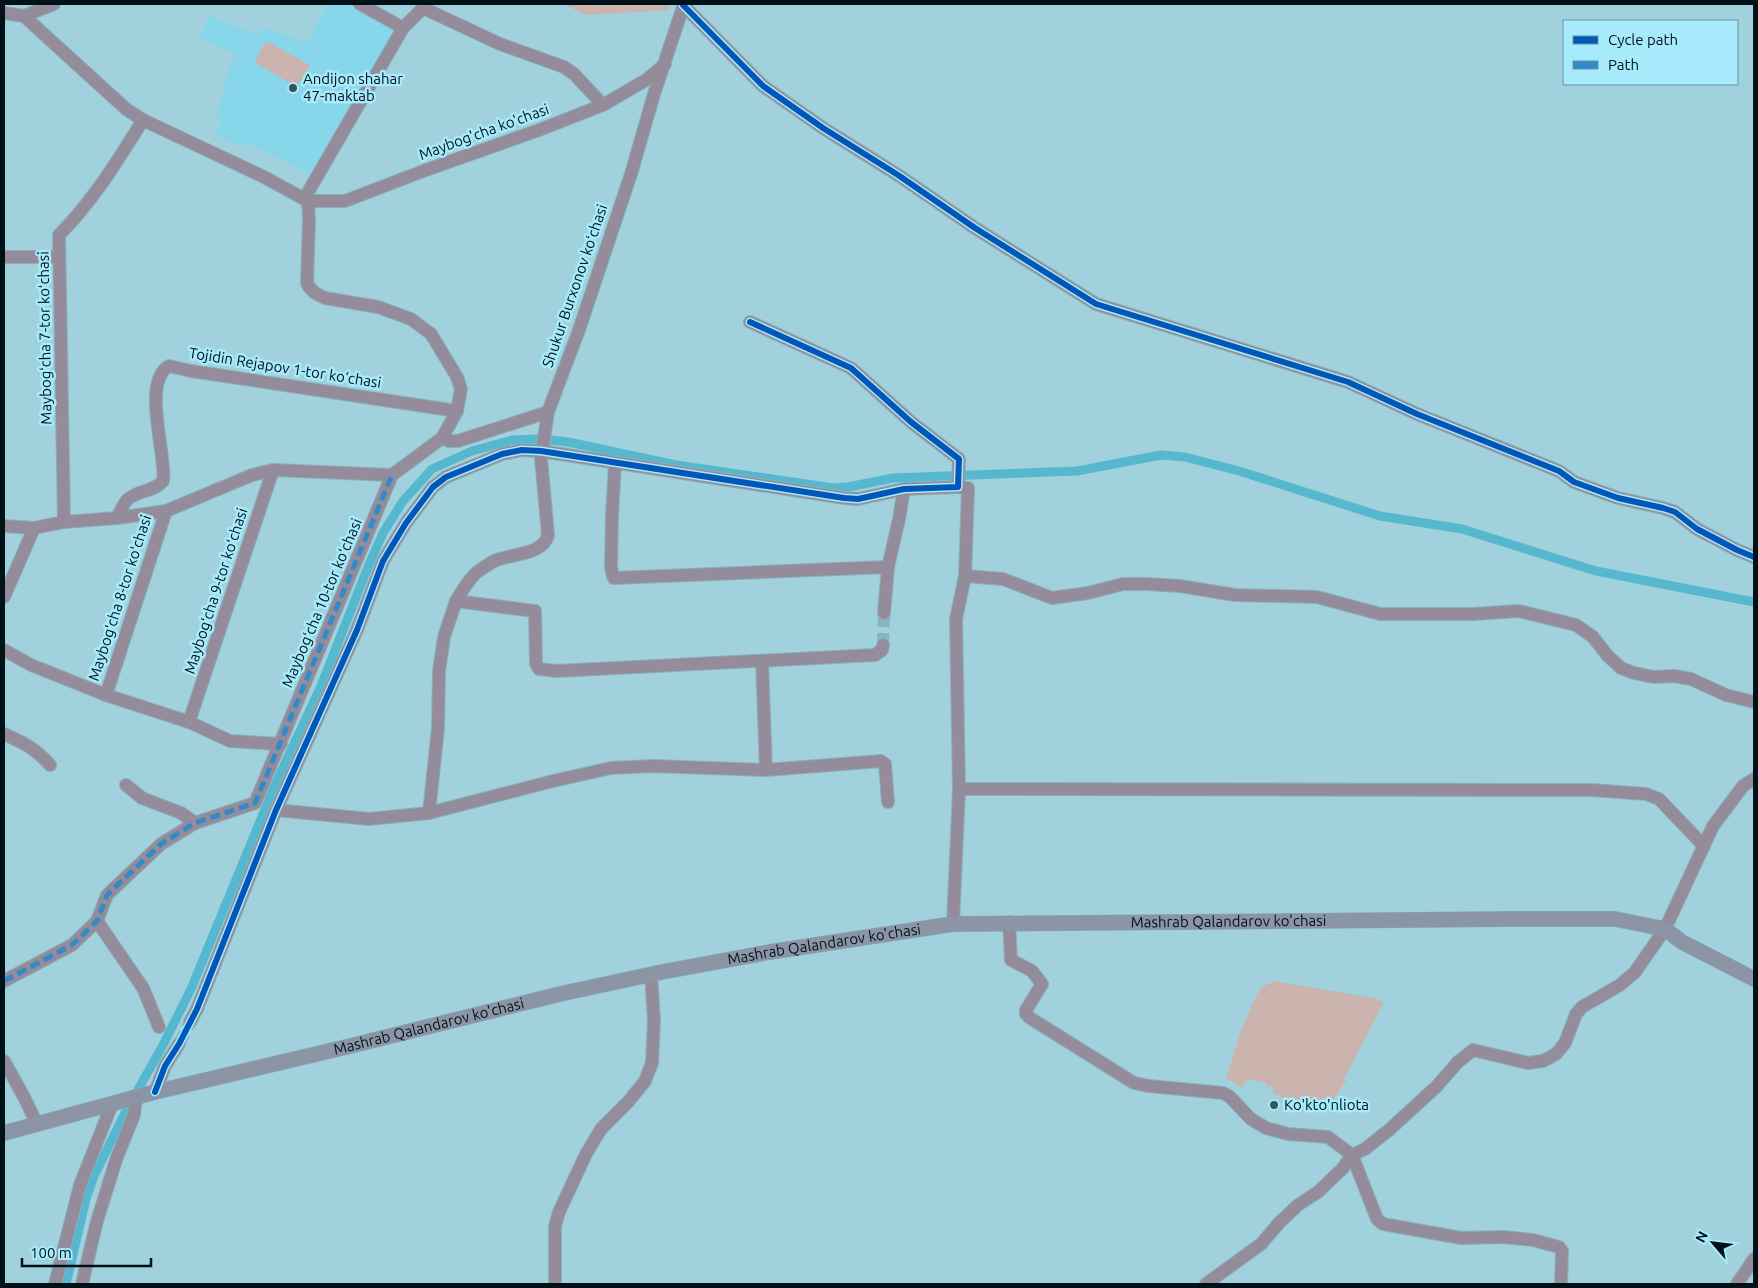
<svg xmlns="http://www.w3.org/2000/svg" width="1758" height="1288" font-family="Ubuntu,sans-serif">
  <style>
    .built { fill: #88d6e9 }
    .green { fill: #cbb4ae }
    .lines { fill: none; stroke-linecap: round; stroke-linejoin: round }
    .canal { stroke: #56b8ce; stroke-width: 9 }
    .minor-tunnel { stroke: #88b4bf; stroke-width: 12; stroke-dasharray: 12 6; stroke-linecap: butt }
    .minor-casing { stroke: #8bafb8; stroke-width: 14 }
    .major-casing { stroke: #8bafb8; stroke-width: 16 }
    .minor { stroke: #948c9a; stroke-width: 12 }
    .major { stroke: #8b95a6; stroke-width: 15 }
    .quiet { stroke: #328bc9; stroke-width: 5; stroke-dasharray: 10 5; stroke-linecap: butt }
    .cycleway-casing { stroke: #a6eafc; stroke-width: 9 }
    .cycleway { stroke: #0057b8; stroke-width: 6 }
    .poi-dot { fill: #38545c; stroke: #a6eafc; stroke-width: 2 }
    .labels { text-anchor: middle; stroke-width: 5; stroke-linejoin: round; paint-order: stroke }
    .poi-label { font-size: 15px; fill: #001117; stroke: #a6eafc; text-anchor: start }
    .street-label { font-size: 15px; fill: #001117; stroke: #a6eafc }
  </style>
  <rect width="100%" height="100%" fill="#a0d1dd"/>
  <path class="built" d="M 328,4 L 352,4 L 396,28 L 311,174 L 245,142 L 242,147 L 215,135 L 222,119 L 215,116 L 222,98 L 226,78 L 236,54 L 200,38 L 209,16 L 258,35 L 261,27 L 307,42 Z"/>
  <g class="green">
    <path d="M 564,4 L 671,4 L 669,10 L 586,15 Z"/>
    <path d="M 266,41 L 310,65 L 297,87 L 254,62 Z"/>
    <path d="M 1274,981 L 1373,998 L 1384,1002 L 1344,1079 L 1346,1081 L 1328,1107 L 1321,1101 L 1317,1106 L 1313,1104 L 1310,1111 L 1273,1093 L 1273,1087 L 1266,1086 L 1266,1083 L 1248,1079 L 1242,1088 L 1232,1081 L 1226,1079 L 1240,1033 L 1256,996 L 1262,987 Z"/>
  </g>
  <g class="lines">
    <path class="canal" d="M 66,1284 L 86,1199 L 94,1176 L 126,1111 L 162,1047 L 191,989 L 275,785 L 321,686 L 368,567 L 383,533 L 403,501 L 432,469 L 472,451 L 512,440 L 541,439 L 568,442 L 676,465 L 834,488 L 848,487 L 893,478 L 1077,471 L 1161,455 L 1185,457 L 1239,471 L 1380,516 L 1462,529 L 1596,571 L 1754,602"/>
    <g class="minor-tunnel">
      <path d="M 883,645 L 884,613"/>
      <path d="M 179,1044 L 190,1022"/>
    </g>
    <g class="minor-casing">
      <g id="minor">
        <path d="M 683,5 L 763,86 L 823,128 L 898,175 L 975,228 L 1096,304 L 1348,382 L 1417,414 L 1559,471 L 1574,482 L 1618,498 L 1663,508 L 1675,512 L 1697,529 L 1737,550 L 1754,557"/>
        <path d="M 4,13 L 24,16 L 126,109 L 143,120 L 262,176 L 308,201 L 345,201 L 426,170 L 539,130 L 603,105 L 646,80 L 665,64"/>
        <path d="M 24,16 L 54,4"/>
        <path d="M 403,28 L 423,8 L 500,44 L 564,67 L 574,74 L 603,105"/>
        <path d="M 304,199 L 403,28 L 360,4"/>
        <path d="M 308,201 L 309,220 L 307,283 L 309,287 L 315,293 L 325,298 L 378,307 L 411,319 L 431,334 L 457,377 L 461,389 L 457,411 L 442,438 L 392,475"/>
        <path d="M 4,257 L 59,257"/>
        <path d="M 548,412 L 541,458 L 548,535 C 544,554 512,554 497,560 C 491,562 483,568 477,572 C 468,580 462,591 456,601 L 535,611 L 536,664 L 539,669 L 557,671 L 875,655 L 882,650 L 883,645"/>
        <path d="M 442,438 L 449,441 L 458,441 L 548,412 L 579,330 L 631,174 L 654,94 L 684,4"/>
        <path d="M 615,463 L 612,515 L 611,568 L 613,576 L 614,578 L 888,567"/>
        <path d="M 117,518 C 120,512 123,505 127,500 C 137,490 154,492 163,481 C 167,455 141,382 169,366 L 191,371 L 457,411"/>
        <path d="M 64,522 L 59,235 C 93,201 118,160 143,120"/>
        <path d="M 4,526 L 34,528 L 64,522 L 117,518 L 166,511 L 252,475 L 273,470 L 392,475"/>
        <path d="M 965,576 L 1003,579 L 1052,598 L 1088,593 L 1123,584 L 1146,584 L 1180,586 L 1235,595 L 1317,597 L 1380,614 L 1473,614 L 1519,611 L 1576,625 L 1593,637 L 1607,655 L 1621,668 L 1634,673 L 1654,677 L 1674,676 L 1691,679 L 1726,695 L 1754,702"/>
        <path d="M 4,597 L 34,528"/>
        <path d="M 884,613 L 888,567 L 899,519 L 904,489"/>
        <path d="M 4,650 L 31,665 L 106,695 L 189,722 L 230,741 L 281,744"/>
        <path d="M 762,661 L 766,770"/>
        <path d="M 106,695 L 166,511"/>
        <path d="M 189,722 L 273,470"/>
        <path d="M 4,734 C 24,743 35,748 50,765"/>
        <path d="M 126,785 L 142,798 L 181,813 L 195,823"/>
        <path d="M 959,789 L 1591,790 L 1646,794 L 1659,799 L 1704,846"/>
        <path d="M 276,810 L 369,819 L 429,813 L 553,781 L 611,768 L 653,766 L 766,770 L 881,761 L 885,764 L 888,802"/>
        <path d="M 429,813 L 438,728 L 439,671 L 444,637 L 456,601"/>
        <path d="M 97,921 L 143,988 L 159,1027"/>
        <path d="M 1009,922 L 1011,960 L 1032,971 L 1042,984 L 1026,1010 L 1026,1014 L 1030,1018 L 1134,1083 L 1149,1086 L 1223,1093 L 1229,1096 L 1251,1119 L 1266,1128 L 1288,1134 L 1328,1137 L 1352,1155 L 1377,1219 L 1383,1224 L 1461,1238 L 1503,1237 L 1533,1240 L 1559,1247 L 1562,1251 L 1561,1284"/>
        <path d="M 953,924 L 959,789 L 956,619 L 965,576 L 968,488 L 958,487"/>
        <path d="M 4,981 L 72,945 L 97,921 L 107,895 L 161,844 L 195,823 L 255,803 L 392,475"/>
        <path d="M 190,1022 L 197,1009 L 276,810 L 357,630 L 383,561 L 406,523 L 433,487 L 446,477 L 502,454 L 522,450 L 541,451 L 844,498 L 858,499 L 904,489 L 958,487 L 959,459 L 911,422 L 851,368 L 750,322"/>
        <path d="M 4,1061 L 24,1097 L 37,1124"/>
        <path d="M 155,1092 L 165,1066 L 179,1044"/>
        <path d="M 55,1284 L 80,1185 L 112,1104"/>
        <path d="M 82,1284 L 97,1221 L 117,1157 L 134,1115 L 136,1098"/>
        <path d="M 555,1284 L 555,1226 L 559,1212 L 586,1154 L 601,1129 L 628,1102 L 645,1081 L 652,1063 L 654,1021 L 651,974"/>
        <path d="M 1206,1284 L 1261,1244 L 1279,1223 L 1298,1205 L 1318,1192 L 1343,1168 L 1352,1155 L 1365,1149 L 1389,1130 L 1436,1087 L 1458,1062 L 1473,1050 L 1528,1063 L 1543,1061 L 1556,1054 L 1565,1043 L 1576,1014 L 1582,1007 L 1620,985 L 1635,972 L 1665,929 L 1713,826 L 1743,786 L 1754,779"/>
        <path d="M 1737,1284 L 1754,1259"/>
      </g>
    </g>
    <g class="major-casing">
      <g id="major">
        <path id="s1" d="M 4,1133 L 155,1092 L 346,1047 L 560,994 L 662,972 L 770,952 L 953,924 L 1513,919 L 1615,919 L 1665,929 L 1682,942 L 1754,979"/>
      </g>
    </g>
    <use href="#minor" class="minor"/>
    <use href="#major" class="major"/>
    <path class="quiet" d="M 4,981 L 72,945 L 97,921 L 107,895 L 161,844 L 195,823 L 255,803 L 392,475"/>
    <g class="cycleway-casing">
      <g id="cycleway">
        <path d="M 683,5 L 763,86 L 823,128 L 898,175 L 975,228 L 1096,304 L 1348,382 L 1417,414 L 1559,471 L 1574,482 L 1618,498 L 1663,508 L 1675,512 L 1697,529 L 1737,550 L 1754,557"/>
        <path d="M 155,1092 L 165,1066 L 179,1044 L 197,1009 L 276,810 L 357,630 L 383,561 L 406,523 L 433,487 L 446,477 L 502,454 L 522,450 L 541,451 L 844,498 L 858,499 L 904,489 L 958,487 L 959,459 L 911,422 L 851,368 L 750,322"/>
      </g>
    </g>
    <use href="#cycleway" class="cycleway"/>
  </g>
  <g class="poi-dot">
    <circle cx="293" cy="88" r="5"/>
    <circle cx="1274" cy="1105" r="5"/>
  </g>
  <g class="labels">
    <g class="poi-label">
      <text x="303" y="84">Andijon shahar<tspan x="303" dy="17">47-maktab</tspan></text>
      <text x="1284" y="1110">Ko'kto'nliota</text>
    </g>
    <g class="street-label">
      <text transform="translate(484 132) rotate(-20)" y="5">Maybog'cha ko'chasi</text>
      <text transform="translate(575 286) rotate(-71)" y="5">Shukur Burxonov koʻchasi</text>
      <text transform="translate(45 338) rotate(-91)" y="5">Maybogʻcha 7-tor koʻchasi</text>
      <text transform="translate(285 368) rotate(9)" y="5">Tojidin Rejapov 1-tor ko‘chasi</text>
      <text transform="translate(216 591) rotate(-72)" y="5">Maybogʻcha 9-tor koʻchasi</text>
      <text transform="translate(120 598) rotate(-72)" y="5">Maybogʻcha 8-tor koʻchasi</text>
      <text transform="translate(322 603) rotate(-67)" y="5">Maybogʻcha 10-tor koʻchasi</text>
      <text dy="5" stroke="none"><textPath href="#s1" startOffset="1248">Mashrab Qalandarov ko'chasi</textPath></text>
      <text dy="5" stroke="none"><textPath href="#s1" startOffset="842">Mashrab Qalandarov ko'chasi</textPath></text>
      <text dy="5" stroke="none"><textPath href="#s1" startOffset="438">Mashrab Qalandarov ko'chasi</textPath></text>
    </g>
  </g>
  <rect width="1758" height="1288" fill="none" stroke="#001117" stroke-width="10"/>
  <rect x="1563" y="20" width="175" height="65" fill="#a6eafc" stroke="#6493a0"/>
  <rect x="1573" y="36" width="25" height="8" fill="#0057b8" stroke="#6493a0"/>
  <text x="1608" y="45" font-size="15" fill="#001117">Cycle path</text>
  <rect x="1573" y="61" width="25" height="8" fill="#328bc9" stroke="#6493a0"/>
  <text x="1608" y="70" font-size="15" fill="#001117">Path</text>
  <g transform="translate(1713 1243) rotate(298)" stroke="#a6eafc" stroke-width="4" paint-order="stroke">
  <path d="M0-4L9 19L0 12L-9 19Z" fill="#001117"/>
  <text y="-8" font-size="14" font-weight="bold" text-anchor="middle" fill="#001117">N</text>
  </g>
  <path d="M22 1258v8h129v-8" fill="none" stroke="#001117" stroke-width="2.5"/>
  <text x="30" y="1258" font-size="15" fill="#001117" stroke="#a6eafc" stroke-width="4" paint-order="stroke">100 m</text>
</svg>
